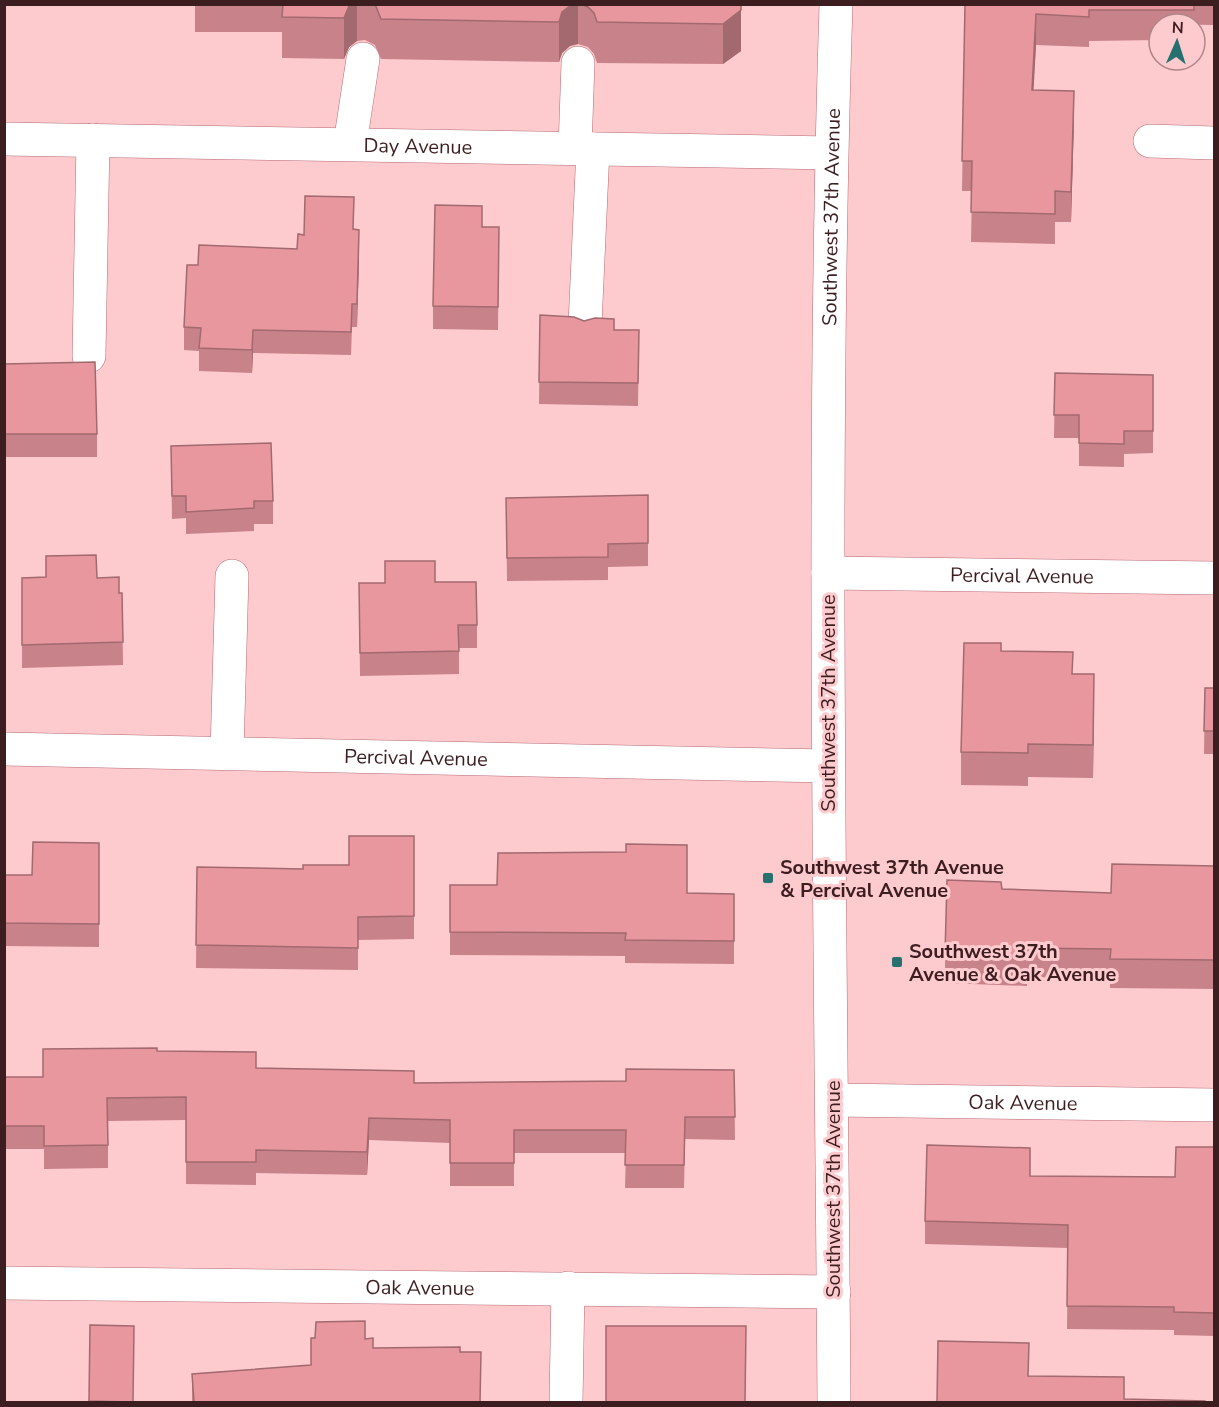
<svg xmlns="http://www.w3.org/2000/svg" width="1219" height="1407" font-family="'Nunito Sans',sans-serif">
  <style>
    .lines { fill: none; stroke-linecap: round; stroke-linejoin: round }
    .minor-casing { stroke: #b66a72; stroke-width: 34 }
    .major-casing { stroke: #b66a72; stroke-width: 34 }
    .minor { stroke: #fff; stroke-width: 33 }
    .major { stroke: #fff; stroke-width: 33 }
    .wall { fill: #c88289 }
    .shaded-wall { fill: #a26a6f }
    .building { fill: #e8979f; stroke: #a26a6f; stroke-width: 1.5 }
    .poi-dot { fill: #26716f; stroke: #fdcace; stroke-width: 2 }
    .labels { text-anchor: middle; stroke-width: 6; stroke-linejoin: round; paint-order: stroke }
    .street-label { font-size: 20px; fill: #3c1d20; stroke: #fdcace }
    .poi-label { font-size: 20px; font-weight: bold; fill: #3c1d20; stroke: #fdcace; text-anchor: start }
  </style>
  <rect width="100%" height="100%" fill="#fdcace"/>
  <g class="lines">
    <g class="minor-casing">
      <g id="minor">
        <path id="s1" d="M 4,139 L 831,153"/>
        <path d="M 1150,141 L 1214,143"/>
        <path d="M 350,144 L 363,59"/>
        <path d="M 575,148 L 578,63"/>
        <path d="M 585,325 L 593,149"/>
        <path d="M 89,356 L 93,140"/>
        <path id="s2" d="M 828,573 L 1214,578"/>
        <path id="s3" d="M 4,749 L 828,766"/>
        <path d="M 227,752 L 232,576"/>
        <path id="s4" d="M 833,1100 L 1214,1105"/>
        <path id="s5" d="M 4,1283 L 834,1292"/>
        <path d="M 566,1402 L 568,1288"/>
      </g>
    </g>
    <g class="major-casing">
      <g id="major">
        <path id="s6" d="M 834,1402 C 831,937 821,470 836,4"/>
      </g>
    </g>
    <use href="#minor" class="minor"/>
    <use href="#major" class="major"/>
  </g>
  <g class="wall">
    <path d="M 195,4 L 741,4 L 741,51 L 723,64 L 597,63 L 594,54 L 588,47 L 578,44 L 570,46 L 562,53 L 559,62 L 381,59 L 375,45 L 365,40 L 357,41 L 349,47 L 344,59 L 282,58 L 282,32 L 195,32 Z"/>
    <path d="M 965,4 L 1215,4 L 1215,25 L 1159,24 L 1159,40 L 1089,41 L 1089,47 L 1036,45 L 1033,90 L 1074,121 L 1071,222 L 1055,222 L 1055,244 L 971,242 L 972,191 L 962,191 Z"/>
    <path d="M 482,227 L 499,227 L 498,330 L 433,329 L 433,306 Z"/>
    <path d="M 353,229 L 359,253 L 357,327 L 352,327 L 351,355 L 253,353 L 252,373 L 199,371 L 199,351 L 184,350 L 184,327 L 198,265 L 297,249 L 304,235 Z"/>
    <path d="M 540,315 L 584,321 L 614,330 L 639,330 L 638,406 L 539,404 Z"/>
    <path d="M 4,364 L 97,434 L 97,457 L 4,457 Z"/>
    <path d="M 1055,373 L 1153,375 L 1153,453 L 1124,454 L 1124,467 L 1079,466 L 1079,438 L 1054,438 Z"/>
    <path d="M 171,446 L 273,501 L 273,524 L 254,524 L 254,531 L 186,534 L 186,518 L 172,519 Z"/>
    <path d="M 648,495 L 648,566 L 608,567 L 608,580 L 507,581 L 506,498 Z"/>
    <path d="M 22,578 L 97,578 L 119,593 L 122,593 L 123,665 L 22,668 Z"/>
    <path d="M 359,583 L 477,625 L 477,648 L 459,648 L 459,674 L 360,676 Z"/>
    <path d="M 1001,651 L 1073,674 L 1094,707 L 1093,778 L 1028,777 L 1028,786 L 961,785 L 961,752 Z"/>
    <path d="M 1205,688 L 1215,688 L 1215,754 L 1204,754 Z"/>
    <path d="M 349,836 L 414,836 L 414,939 L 358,940 L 358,970 L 196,968 L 197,867 L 303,869 L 349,865 Z"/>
    <path d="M 99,843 L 99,947 L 4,946 L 4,875 L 32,875 Z"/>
    <path d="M 1215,866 L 1215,989 L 1110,988 L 1110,978 L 1027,977 L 1027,986 L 945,983 L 945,954 L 1002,889 L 1111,893 Z"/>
    <path d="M 450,885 L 497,885 L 687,893 L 734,894 L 734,964 L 625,963 L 625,956 L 450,955 Z"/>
    <path d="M 157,1051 L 256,1068 L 414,1083 L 626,1081 L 734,1070 L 735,1140 L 685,1139 L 684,1188 L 625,1188 L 626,1153 L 514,1153 L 514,1186 L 450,1186 L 450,1143 L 369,1140 L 367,1175 L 256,1173 L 256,1185 L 186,1184 L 186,1120 L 108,1121 L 108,1168 L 44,1169 L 44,1149 L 4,1149 L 4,1077 L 43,1077 Z"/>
    <path d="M 1215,1147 L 1215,1336 L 1174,1335 L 1174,1330 L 1067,1329 L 1068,1248 L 925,1244 L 925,1221 L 1030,1176 L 1175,1177 Z"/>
    <path d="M 365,1339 L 373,1348 L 460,1352 L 481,1402 L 192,1402 L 192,1374 L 311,1365 Z"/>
  </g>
  <g class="shaded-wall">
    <path d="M 351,4 L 357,4 L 357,41 L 349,47 L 344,59 L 344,18 L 349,6 Z"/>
    <path d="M 575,4 L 578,4 L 578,44 L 570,46 L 562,53 L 559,62 L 559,22 L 562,12 L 570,6 Z"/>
    <path d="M 741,4 L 741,51 L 723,64 L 723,24 Z"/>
    <path d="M 1036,14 L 1036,45 L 1032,120 L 1032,90 Z"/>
    <path d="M 1074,91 L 1074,121 L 1071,222 L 1071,192 Z"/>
    <path d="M 359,230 L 359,253 L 357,327 L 357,304 Z"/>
    <path d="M 253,330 L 253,353 L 252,373 L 252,350 Z"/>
    <path d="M 1094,674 L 1094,707 L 1093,778 L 1093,745 Z"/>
    <path d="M 369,1118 L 369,1140 L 367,1175 L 367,1152 Z"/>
  </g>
  <g class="building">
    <path d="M 283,4 L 351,4 L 349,6 L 344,18 L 282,17 Z"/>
    <path d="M 375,4 L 575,4 L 570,6 L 562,12 L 559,22 L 381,19 Z"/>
    <path d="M 581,4 L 741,4 L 741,10 L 723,24 L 597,22 L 594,13 L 588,7 Z"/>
    <path d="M 965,4 L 1194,4 L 1194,10 L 1089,10 L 1089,17 L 1036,14 L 1032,90 L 1074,91 L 1071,192 L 1055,191 L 1055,214 L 971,212 L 972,161 L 962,161 Z"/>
    <path d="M 305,196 L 354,197 L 353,229 L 359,230 L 357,304 L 352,304 L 351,332 L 253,330 L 252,350 L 199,348 L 201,328 L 184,327 L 187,265 L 198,265 L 199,245 L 297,249 L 298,234 L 304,235 Z"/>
    <path d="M 435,205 L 482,206 L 482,227 L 499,227 L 498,307 L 433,306 Z"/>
    <path d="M 540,315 L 574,317 L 584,321 L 595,318 L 614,319 L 614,330 L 639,330 L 638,383 L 539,382 Z"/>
    <path d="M 95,362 L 97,434 L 4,434 L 4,364 Z"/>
    <path d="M 1055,373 L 1153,375 L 1153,431 L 1124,431 L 1124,444 L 1079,443 L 1079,415 L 1054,415 Z"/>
    <path d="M 271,443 L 273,501 L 254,501 L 254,508 L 186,512 L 186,496 L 172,496 L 171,446 Z"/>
    <path d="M 648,495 L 648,543 L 608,544 L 608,557 L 507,558 L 506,498 Z"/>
    <path d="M 96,555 L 97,578 L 119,577 L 119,593 L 122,593 L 123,642 L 22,645 L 22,578 L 46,577 L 46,556 Z"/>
    <path d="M 385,561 L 435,561 L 435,582 L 476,582 L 477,625 L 458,625 L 459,651 L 360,653 L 359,583 L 385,583 Z"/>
    <path d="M 964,643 L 1001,643 L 1001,651 L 1073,652 L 1072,674 L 1094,674 L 1093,745 L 1028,744 L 1028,753 L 961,752 Z"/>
    <path d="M 1205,688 L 1215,688 L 1215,731 L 1204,731 Z"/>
    <path d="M 349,836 L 414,836 L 414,916 L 358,917 L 358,948 L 196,945 L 197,867 L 303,869 L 303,865 L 349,865 Z"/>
    <path d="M 33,842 L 99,843 L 99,924 L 4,923 L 4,875 L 32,875 Z"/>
    <path d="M 626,844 L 687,845 L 687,893 L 734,894 L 734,941 L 625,940 L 626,933 L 450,932 L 450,885 L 497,885 L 498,853 L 626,852 Z"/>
    <path d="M 1112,864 L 1215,866 L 1215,960 L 1110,959 L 1111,949 L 1027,948 L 1027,957 L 945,954 L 947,880 L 1001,882 L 1002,889 L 1111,893 Z"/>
    <path d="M 157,1048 L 157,1051 L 256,1052 L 256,1068 L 414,1071 L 414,1083 L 626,1081 L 626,1069 L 734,1070 L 735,1117 L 685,1117 L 684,1165 L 625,1165 L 626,1130 L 514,1130 L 514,1163 L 450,1163 L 450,1120 L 369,1118 L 367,1152 L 256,1150 L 256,1162 L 186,1162 L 186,1097 L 107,1098 L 108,1145 L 44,1146 L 44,1126 L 4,1126 L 4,1077 L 43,1077 L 43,1049 Z"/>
    <path d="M 927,1145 L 1030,1148 L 1030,1176 L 1175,1177 L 1176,1147 L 1215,1147 L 1215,1313 L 1174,1312 L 1174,1307 L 1067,1306 L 1068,1225 L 925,1221 Z"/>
    <path d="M 365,1321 L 365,1339 L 373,1338 L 373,1348 L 460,1347 L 460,1352 L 481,1352 L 480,1402 L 194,1402 L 192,1374 L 311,1365 L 311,1338 L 315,1338 L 316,1322 Z"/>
    <path d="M 90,1325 L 134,1326 L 133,1402 L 89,1401 Z"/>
    <path d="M 606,1326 L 746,1326 L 745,1402 L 606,1402 Z"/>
    <path d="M 938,1341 L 1029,1343 L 1028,1376 L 1124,1377 L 1124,1399 L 1205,1401 L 1205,1402 L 937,1402 Z"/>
  </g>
  <g class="poi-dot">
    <rect x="762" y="872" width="12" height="12" rx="3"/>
    <rect x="891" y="956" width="12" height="12" rx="3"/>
  </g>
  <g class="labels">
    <g class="street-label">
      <text dy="7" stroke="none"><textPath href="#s1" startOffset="414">Day Avenue</textPath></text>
      <text dy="7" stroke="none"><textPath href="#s6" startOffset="1185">Southwest 37th Avenue</textPath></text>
      <text dy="7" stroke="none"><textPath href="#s2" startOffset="194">Percival Avenue</textPath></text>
      <text transform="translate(828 703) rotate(-90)" y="7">Southwest 37th Avenue</text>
      <text dy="7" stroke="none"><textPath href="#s3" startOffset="412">Percival Avenue</textPath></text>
      <text dy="7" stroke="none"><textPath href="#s4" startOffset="190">Oak Avenue</textPath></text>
      <text transform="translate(833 1189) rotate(-90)" y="7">Southwest 37th Avenue</text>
      <text dy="7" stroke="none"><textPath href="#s5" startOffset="416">Oak Avenue</textPath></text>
    </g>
    <g class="poi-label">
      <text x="780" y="874">Southwest 37th Avenue<tspan x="780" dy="23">&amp; Percival Avenue</tspan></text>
      <text x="909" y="958">Southwest 37th<tspan x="909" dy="23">Avenue &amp; Oak Avenue</tspan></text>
    </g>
  </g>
  <rect width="1219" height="1407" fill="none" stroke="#3c1d20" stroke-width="12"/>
  <g transform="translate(1177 42) rotate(3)"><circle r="28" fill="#fdcace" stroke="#b08588" stroke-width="1.5"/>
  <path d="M0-4.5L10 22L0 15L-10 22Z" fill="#26716f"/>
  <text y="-9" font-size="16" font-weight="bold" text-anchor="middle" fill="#3c1d20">N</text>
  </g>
</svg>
